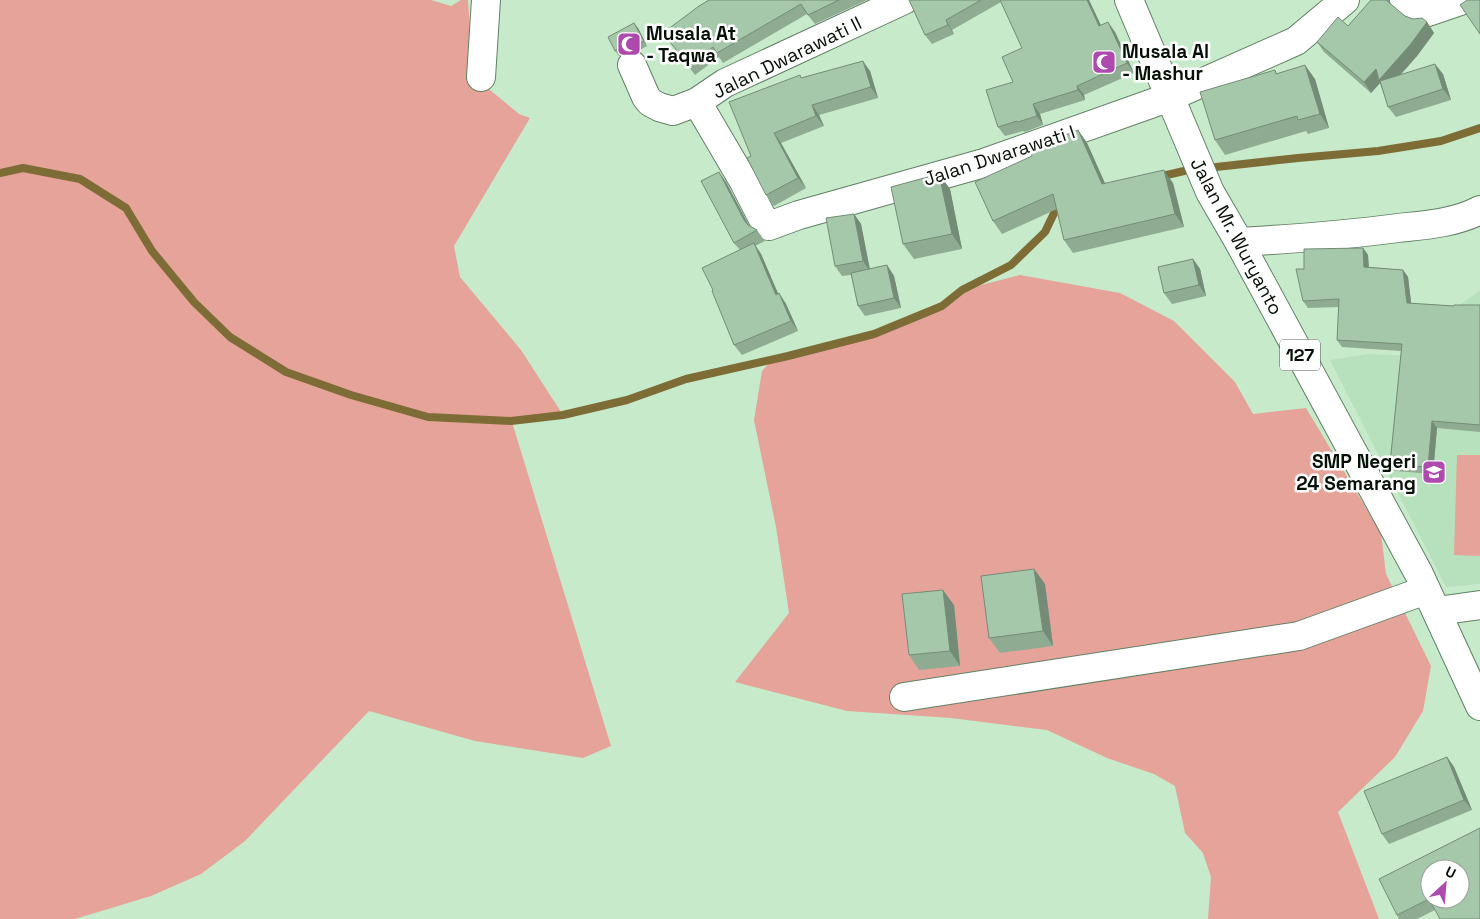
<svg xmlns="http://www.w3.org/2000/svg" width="1480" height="919" font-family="'Space Grotesk',sans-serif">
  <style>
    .built { fill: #b7e0bc }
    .green { fill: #e6a39a }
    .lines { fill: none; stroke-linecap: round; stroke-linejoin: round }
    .stream { stroke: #7d6c35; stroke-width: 8 }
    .street-casing { stroke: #618065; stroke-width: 30 }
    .secondary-casing { stroke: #618065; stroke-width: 30 }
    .primary-casing { stroke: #618065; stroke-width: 30 }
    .street { stroke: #fff; stroke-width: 28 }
    .secondary { stroke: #fff; stroke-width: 28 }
    .primary { stroke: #fff; stroke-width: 28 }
    .wall { fill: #8fac92 }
    .shaded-wall { fill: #748c77 }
    .building { fill: #a6c8aa; stroke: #748c77; fill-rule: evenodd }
    .labels { text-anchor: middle; stroke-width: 5; stroke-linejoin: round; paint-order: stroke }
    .shield { fill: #fff; stroke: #505851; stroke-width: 1 }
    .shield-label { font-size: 18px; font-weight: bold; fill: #051107 }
    .poi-label { font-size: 19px; font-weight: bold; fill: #051107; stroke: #fff; text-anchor: start }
    .street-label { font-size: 19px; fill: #051107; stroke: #fff }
  </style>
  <rect width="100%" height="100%" fill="#c7eaca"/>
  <path class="built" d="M 1480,291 L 1480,584 L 1446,587 L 1330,360 L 1368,354 L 1441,357 L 1452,310 Z"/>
  <g class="green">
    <path d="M 0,0 L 431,0 L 451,6 L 461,0 L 468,0 L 473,76 L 519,114 L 530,118 L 454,246 L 460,277 L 521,350 L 563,415 L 512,422 L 611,746 L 583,758 L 475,741 L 369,711 L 245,841 L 201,874 L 151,896 L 75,919 L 0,919 Z"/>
    <path d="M 1020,275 L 1120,293 L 1174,321 L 1235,382 L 1253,414 L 1306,408 L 1381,533 L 1386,574 L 1431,666 L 1423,711 L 1395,757 L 1338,812 L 1379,919 L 1208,919 L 1211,877 L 1203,853 L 1185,833 L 1175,786 L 1154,774 L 1107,758 L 1047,730 L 951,718 L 847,711 L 735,682 L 789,613 L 776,527 L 754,420 L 762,371 L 771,361 L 874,334 L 942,306 L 962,290 Z"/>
    <path d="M 1457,455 L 1480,455 L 1480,556 L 1454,555 Z"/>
  </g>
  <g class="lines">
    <g class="stream">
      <path d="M 1216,167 L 1298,158 L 1378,151 L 1441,141 L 1480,128"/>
      <path d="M 0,173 L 23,168 L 80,179 L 126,208 L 152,251 L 194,302 L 230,337 L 286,372 L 351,395 L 428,417 L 511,421 L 563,415 L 627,400 L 686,379 L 788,356 L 874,334 L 942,306 L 962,290 L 1011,265 L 1045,232 L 1057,207 L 1063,204"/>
      <path d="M 1158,177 L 1184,171"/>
    </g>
    <g class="street-casing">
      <g id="street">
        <path d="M 1404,0 L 1422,14 L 1463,0"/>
        <path d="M 632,65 L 646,97 L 650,102 L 659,107 L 673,111 L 697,102 L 725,83 L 904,0"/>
        <path d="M 481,77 L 486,0"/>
        <path d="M 697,102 L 744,182 L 765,223 L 769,226 L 799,215 L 984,163 L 1170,97 L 1296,41 L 1345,0"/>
        <path d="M 1239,242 C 1292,239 1345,235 1398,228 C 1425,225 1456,223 1480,210"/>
        <path d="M 904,697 L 1299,636 L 1426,590"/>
      </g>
    </g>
    <g class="secondary-casing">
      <path id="secondary" d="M 1437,611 L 1480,605"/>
    </g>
    <g class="primary-casing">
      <path id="primary" d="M 1129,0 L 1210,192 L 1239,242 L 1419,574 L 1480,706"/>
    </g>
    <use href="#street" class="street"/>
    <use href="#secondary" class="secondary"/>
    <use href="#primary" class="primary"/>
  </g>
  <g class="wall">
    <path d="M 709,0 L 867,0 L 815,24 L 807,14 L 723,63 L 719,57 L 695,75 L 663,33 Z"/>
    <path d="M 909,0 L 1089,0 L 1101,26 L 1115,32 L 1134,73 L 1084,95 L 1085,100 L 1040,114 L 1043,125 L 1025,132 L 1023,131 L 1005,136 L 998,127 L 1013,82 L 1022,48 L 1001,2 L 952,30 L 954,34 L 932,44 L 925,35 Z"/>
    <path d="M 1371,0 L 1389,0 L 1389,4 L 1405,16 L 1413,19 L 1427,22 L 1434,33 L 1417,56 L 1400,75 L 1443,74 L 1451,100 L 1396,117 L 1388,107 L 1380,83 L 1371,93 L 1324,52 L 1317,42 L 1348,26 Z"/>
    <path d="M 638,28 L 647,46 L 638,51 L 633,49 L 626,51 L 619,56 L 615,51 Z"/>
    <path d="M 1275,70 L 1277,74 L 1315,79 L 1329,128 L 1308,134 L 1306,131 L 1225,155 L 1215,140 Z"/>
    <path d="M 870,71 L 878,98 L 819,115 L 824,126 L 781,143 L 806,188 L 774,206 L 766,195 L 751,156 L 802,78 Z"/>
    <path d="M 1078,130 L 1087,143 L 1105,183 L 1173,183 L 1184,227 L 1073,253 L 1064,240 L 1057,209 L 1002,234 L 993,221 L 1032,156 L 1044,143 Z"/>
    <path d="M 939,174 L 950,189 L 962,249 L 914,259 L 903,244 Z"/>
    <path d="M 726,182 L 749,225 L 757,230 L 765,241 L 755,246 L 761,254 L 778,294 L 779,293 L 786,304 L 798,331 L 742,355 L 734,345 L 713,290 L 740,250 L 734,243 Z"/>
    <path d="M 854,214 L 861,224 L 870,269 L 887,265 L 894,276 L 901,308 L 865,316 L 858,306 L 851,275 L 842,276 L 835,266 Z"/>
    <path d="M 1363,248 L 1368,255 L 1369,267 L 1403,270 L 1408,277 L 1411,303 L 1454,306 L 1480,305 L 1480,432 L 1437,428 L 1433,474 L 1395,471 L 1390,464 L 1401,351 L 1342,347 L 1337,340 L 1339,307 L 1308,308 L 1303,301 L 1304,269 Z"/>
    <path d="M 1193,259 L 1200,269 L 1206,296 L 1172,304 L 1164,293 Z"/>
    <path d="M 1034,569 L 1045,584 L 1053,646 L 1000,653 L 989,638 Z"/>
    <path d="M 954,605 L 960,666 L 919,670 L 909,655 Z"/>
    <path d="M 1447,757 L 1454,767 L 1472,810 L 1389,844 L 1382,834 Z"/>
    <path d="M 1480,828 L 1435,910 L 1417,919 L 1399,919 L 1397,915 Z"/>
  </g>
  <g class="shaded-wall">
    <path d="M 1087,0 L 1089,0 L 1106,36 L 1099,26 Z"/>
    <path d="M 946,20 L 952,30 L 954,34 L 948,25 Z"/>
    <path d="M 1108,22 L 1115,32 L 1134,73 L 1127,63 Z"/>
    <path d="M 1427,22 L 1434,33 L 1417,56 L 1387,90 L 1381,82 L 1371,93 L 1364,82 L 1376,69 Z"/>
    <path d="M 634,23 L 638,28 L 647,46 L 644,41 Z"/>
    <path d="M 863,61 L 870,71 L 878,98 L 871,87 Z"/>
    <path d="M 1435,64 L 1443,74 L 1451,100 L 1443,89 Z"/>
    <path d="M 1305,65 L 1315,79 L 1329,128 L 1320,114 Z"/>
    <path d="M 1077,86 L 1084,95 L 1085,100 L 1078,90 Z"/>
    <path d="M 1033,104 L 1040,114 L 1043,125 L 1037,116 Z"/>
    <path d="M 812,105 L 819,115 L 824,126 L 816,116 Z"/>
    <path d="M 1078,130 L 1087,143 L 1111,197 L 1102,184 Z"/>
    <path d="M 774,133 L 781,143 L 806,188 L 798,178 Z"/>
    <path d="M 1164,170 L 1173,183 L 1184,227 L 1175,214 Z"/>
    <path d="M 719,172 L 726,182 L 751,230 L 744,220 Z"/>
    <path d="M 939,174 L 950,189 L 962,249 L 952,234 Z"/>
    <path d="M 854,214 L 861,224 L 870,271 L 863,261 Z"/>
    <path d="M 754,243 L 761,254 L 783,305 L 776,295 Z"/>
    <path d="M 1363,248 L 1368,255 L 1369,274 L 1364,267 Z"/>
    <path d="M 1193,259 L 1200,269 L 1206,296 L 1199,285 Z"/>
    <path d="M 887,265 L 894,276 L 901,308 L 894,298 Z"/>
    <path d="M 1403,270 L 1408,277 L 1412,310 L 1407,303 Z"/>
    <path d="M 779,293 L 786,304 L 798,331 L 791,321 Z"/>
    <path d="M 1432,421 L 1437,428 L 1433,474 L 1428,467 Z"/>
    <path d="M 1034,569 L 1045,584 L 1053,646 L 1043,631 Z"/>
    <path d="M 943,590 L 954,605 L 960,666 L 950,651 Z"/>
    <path d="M 1447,757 L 1454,767 L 1472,810 L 1464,800 Z"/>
  </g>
  <g class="building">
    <path d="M 709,0 L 839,0 L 808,15 L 801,4 L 717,53 L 713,47 L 688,65 L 663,33 L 699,6 Z"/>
    <path d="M 909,0 L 981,0 L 946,20 L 948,25 L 925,35 Z"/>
    <path d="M 1000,0 L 1087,0 L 1099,26 L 1108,22 L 1127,63 L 1077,86 L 1078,90 L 1033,104 L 1037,116 L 1018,122 L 1017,121 L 998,127 L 986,90 L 1013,82 L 1002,57 L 1022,48 Z"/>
    <path d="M 1371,0 L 1386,0 L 1405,16 L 1413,19 L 1422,18 L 1427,22 L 1410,45 L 1379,80 L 1376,69 L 1364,82 L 1317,42 L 1338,17 L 1348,26 Z"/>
    <path d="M 1467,0 L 1480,0 L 1480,34 L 1460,5 Z"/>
    <path d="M 634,23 L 644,41 L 635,46 L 630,44 L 622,45 L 615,51 L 608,37 Z"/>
    <path d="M 863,61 L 871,87 L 812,105 L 816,116 L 774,133 L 798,178 L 766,195 L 747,158 L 751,156 L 729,102 L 800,75 L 801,78 Z"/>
    <path d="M 1435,64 L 1443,89 L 1388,107 L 1380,81 Z"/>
    <path d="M 1305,65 L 1320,114 L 1298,120 L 1297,116 L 1215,140 L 1200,92 L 1275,70 L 1276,74 Z"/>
    <path d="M 1078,130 L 1102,184 L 1164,170 L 1175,214 L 1064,240 L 1053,194 L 993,221 L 975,182 L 1032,156 L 1028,148 L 1044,142 L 1044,144 Z"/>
    <path d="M 719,172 L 744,220 L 748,225 L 757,230 L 734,243 L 701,181 Z"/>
    <path d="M 939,174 L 952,234 L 903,244 L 891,187 Z"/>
    <path d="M 854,214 L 863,261 L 835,266 L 826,218 Z"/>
    <path d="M 754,243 L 776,295 L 779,293 L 791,321 L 734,345 L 712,291 L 713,290 L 702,268 Z"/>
    <path d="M 1363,248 L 1364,267 L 1403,270 L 1407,303 L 1454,306 L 1454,305 L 1480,305 L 1480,425 L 1432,421 L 1428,467 L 1390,464 L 1402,344 L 1337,340 L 1339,299 L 1303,301 L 1296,269 L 1304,269 L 1304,249 Z"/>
    <path d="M 1193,259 L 1199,285 L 1164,293 L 1158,267 Z"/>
    <path d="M 887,265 L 894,298 L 858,306 L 851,273 Z"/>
    <path d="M 1034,569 L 1043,631 L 989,638 L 981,576 Z"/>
    <path d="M 943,590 L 950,651 L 909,655 L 902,594 Z"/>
    <path d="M 1447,757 L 1464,800 L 1382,834 L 1364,791 Z"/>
    <path d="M 1480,828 L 1480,919 L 1440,919 L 1429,899 L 1397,915 L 1379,879 ZM 1430,869 L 1460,869 L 1460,899 L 1430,899 Z"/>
  </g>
  <defs>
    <g id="mosque-square" transform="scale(1.25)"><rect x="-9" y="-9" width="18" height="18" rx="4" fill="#ae49ad" stroke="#fff"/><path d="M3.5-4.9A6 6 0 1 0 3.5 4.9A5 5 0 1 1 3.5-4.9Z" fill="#fff"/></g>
    <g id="school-square" transform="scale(1.25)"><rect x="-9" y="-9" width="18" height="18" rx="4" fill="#ae49ad" stroke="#fff"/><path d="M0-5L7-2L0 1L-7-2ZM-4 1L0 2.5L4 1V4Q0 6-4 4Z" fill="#fff"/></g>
  </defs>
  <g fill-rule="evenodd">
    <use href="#mosque-square" x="629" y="44"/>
    <use href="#mosque-square" x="1104" y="62"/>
    <use href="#school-square" x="1434" y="472"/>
  </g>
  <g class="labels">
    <rect class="shield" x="1280" y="339.5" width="40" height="31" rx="4"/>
    <g class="shield-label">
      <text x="1300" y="361">127</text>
    </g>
    <g class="poi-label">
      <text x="646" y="40">Musala At<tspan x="646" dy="22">- Taqwa</tspan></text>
      <text x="1122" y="58">Musala Al<tspan x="1122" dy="22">- Mashur</tspan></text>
      <text x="1416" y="468" text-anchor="end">SMP Negeri<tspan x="1416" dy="22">24 Semarang</tspan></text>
    </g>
    <g class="street-label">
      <text transform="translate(787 57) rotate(-26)" y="7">Jalan Dwarawati II</text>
      <text transform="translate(999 155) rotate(-18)" y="7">Jalan Dwarawati I</text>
      <text transform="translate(1237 236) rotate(62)" y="7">Jalan Mr. Wuryanto</text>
    </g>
  </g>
  <g transform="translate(1445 884) rotate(26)"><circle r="24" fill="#ffffff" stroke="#9ba09c"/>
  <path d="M0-4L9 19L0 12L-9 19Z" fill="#ae49ad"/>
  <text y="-8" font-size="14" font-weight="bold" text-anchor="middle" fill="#051107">U</text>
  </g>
</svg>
